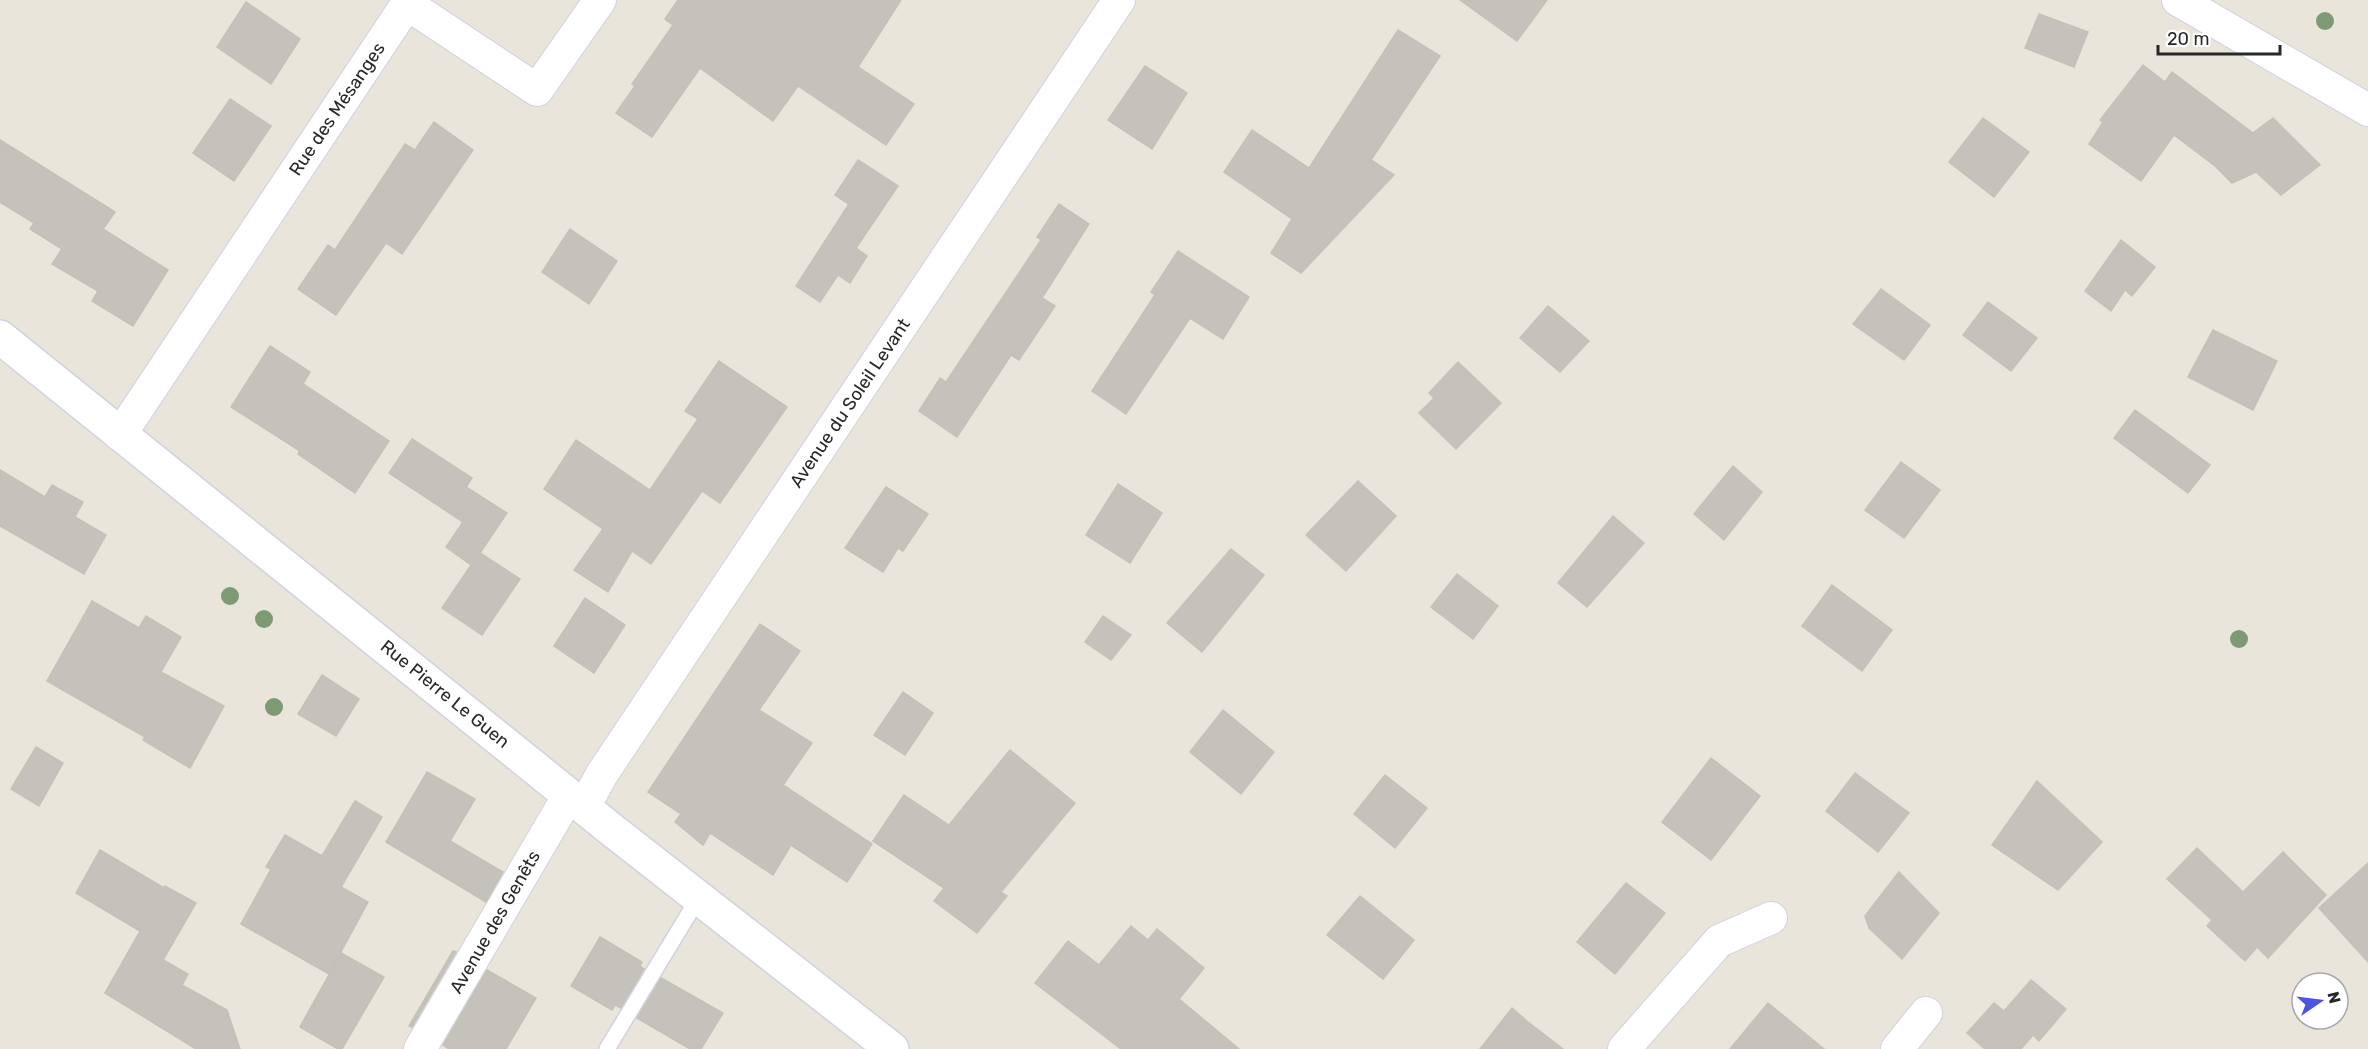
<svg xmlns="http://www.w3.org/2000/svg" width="2368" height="1049" font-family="Rubik,sans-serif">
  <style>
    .building { fill: #c4c2bb; stroke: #c4c1b5; stroke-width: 1.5 }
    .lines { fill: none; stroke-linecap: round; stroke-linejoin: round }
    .service-casing { stroke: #d1d2df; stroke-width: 18 }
    .minor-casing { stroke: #d1d2df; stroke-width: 34 }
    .tertiary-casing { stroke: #d1d2df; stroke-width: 36 }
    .service { stroke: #fff; stroke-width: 15 }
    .minor { stroke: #fff; stroke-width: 32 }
    .tertiary { stroke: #fff; stroke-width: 33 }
    .tree { fill: #7d9a75 }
    .labels { text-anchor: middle; stroke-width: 4.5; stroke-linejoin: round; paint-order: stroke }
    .street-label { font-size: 18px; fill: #282828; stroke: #fff }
  </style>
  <rect width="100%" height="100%" fill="#e9e5db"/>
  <g class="building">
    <path d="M 678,0 L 901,0 L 858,67 L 914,104 L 886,145 L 798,86 L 773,121 L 700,68 L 652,137 L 616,113 L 635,86 L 632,84 L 673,25 L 665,19 Z"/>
    <path d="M 1460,0 L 1547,0 L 1517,41 Z"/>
    <path d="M 246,2 L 300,39 L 271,84 L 217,47 Z"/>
    <path d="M 2039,14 L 2088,32 L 2074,67 L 2025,48 Z"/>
    <path d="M 1398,30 L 1440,56 L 1371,160 L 1394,175 L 1301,273 L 1271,253 L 1292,219 L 1224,172 L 1252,130 L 1309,168 Z"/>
    <path d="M 2143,65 L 2165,82 L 2172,72 L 2253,133 L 2273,118 L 2320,165 L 2281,195 L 2256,172 L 2232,183 L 2215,166 L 2174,135 L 2141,181 L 2089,144 L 2103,122 L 2100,120 Z"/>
    <path d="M 1145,66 L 1187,93 L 1152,149 L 1108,120 Z"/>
    <path d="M 230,99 L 271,126 L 234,181 L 193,153 Z"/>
    <path d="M 1983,118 L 2029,152 L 1994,197 L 1949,162 Z"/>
    <path d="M 434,122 L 473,150 L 402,254 L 386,243 L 336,315 L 298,289 L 328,245 L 335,250 L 405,144 L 415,150 Z"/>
    <path d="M 0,140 L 115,212 L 103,229 L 168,270 L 133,326 L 92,301 L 98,291 L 52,264 L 62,249 L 30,229 L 34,223 L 0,202 Z"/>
    <path d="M 858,160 L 898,186 L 856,248 L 867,256 L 850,283 L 838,275 L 820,302 L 796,286 L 849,204 L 835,195 Z"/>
    <path d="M 1059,204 L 1089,224 L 1042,298 L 1055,306 L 1019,360 L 1011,355 L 957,437 L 919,411 L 940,378 L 946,382 L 1041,240 L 1037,237 Z"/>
    <path d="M 570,229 L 617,261 L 589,304 L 542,272 Z"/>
    <path d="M 2121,240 L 2155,267 L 2132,296 L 2125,290 L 2111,311 L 2085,291 Z"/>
    <path d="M 1178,251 L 1249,297 L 1223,339 L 1190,318 L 1126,414 L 1092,391 L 1155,295 L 1151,292 Z"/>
    <path d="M 1881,289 L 1930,325 L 1904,360 L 1853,324 Z"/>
    <path d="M 1988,302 L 2037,338 L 2011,371 L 1963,335 Z"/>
    <path d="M 1548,306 L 1589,341 L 1560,372 L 1520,338 Z"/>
    <path d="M 2213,330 L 2277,361 L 2253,410 L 2188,377 Z"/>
    <path d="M 270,346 L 310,372 L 303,384 L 389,441 L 355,493 L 298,454 L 300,451 L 231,407 Z"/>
    <path d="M 719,361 L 787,407 L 720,503 L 702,491 L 651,564 L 632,551 L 608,592 L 574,570 L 603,529 L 544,489 L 576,440 L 650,490 L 698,419 L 685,411 Z"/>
    <path d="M 1458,362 L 1501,403 L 1456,449 L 1419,413 L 1434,398 L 1429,393 Z"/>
    <path d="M 2135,410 L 2210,465 L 2188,493 L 2114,438 Z"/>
    <path d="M 412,439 L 472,478 L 466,487 L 507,513 L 480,553 L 520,579 L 482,635 L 442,608 L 471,565 L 446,547 L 463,522 L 389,473 Z"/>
    <path d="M 1901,462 L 1940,490 L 1904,538 L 1865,510 Z"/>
    <path d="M 1733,466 L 1762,492 L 1724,540 L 1694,514 Z"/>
    <path d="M 0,470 L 45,497 L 52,485 L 83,502 L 75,517 L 106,535 L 84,574 L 0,526 Z"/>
    <path d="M 1358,481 L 1396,516 L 1346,571 L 1306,535 Z"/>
    <path d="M 1118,484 L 1162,513 L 1130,563 L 1086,535 Z"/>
    <path d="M 886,487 L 928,514 L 903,551 L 898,548 L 883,572 L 845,548 Z"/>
    <path d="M 1613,516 L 1644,543 L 1587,607 L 1558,583 Z"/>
    <path d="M 1231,549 L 1264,575 L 1202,652 L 1167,623 Z"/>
    <path d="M 1457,574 L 1498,606 L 1473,639 L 1431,607 Z"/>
    <path d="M 1832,585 L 1892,630 L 1862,671 L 1802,626 Z"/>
    <path d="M 585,598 L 625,625 L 594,673 L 554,646 Z"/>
    <path d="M 92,601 L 139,628 L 146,616 L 181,637 L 161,672 L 224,706 L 190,768 L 143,740 L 145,737 L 47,681 Z"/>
    <path d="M 1103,616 L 1131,635 L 1111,660 L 1085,642 Z"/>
    <path d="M 760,624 L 800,651 L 759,710 L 812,743 L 783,785 L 872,844 L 847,882 L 791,845 L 773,875 L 710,833 L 703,845 L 675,822 L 681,814 L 648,792 Z"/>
    <path d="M 322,675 L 359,699 L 336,736 L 298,714 Z"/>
    <path d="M 903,692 L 933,713 L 905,755 L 874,735 Z"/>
    <path d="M 1223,710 L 1274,752 L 1241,794 L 1190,752 Z"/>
    <path d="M 36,747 L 63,763 L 39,806 L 11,789 Z"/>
    <path d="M 1010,750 L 1075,803 L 1001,892 L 1007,896 L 977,933 L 934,901 L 944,888 L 873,841 L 904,795 L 949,825 Z"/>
    <path d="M 1711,758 L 1760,796 L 1711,860 L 1662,822 Z"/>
    <path d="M 427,772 L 475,799 L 450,841 L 503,872 L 486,902 L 386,842 Z"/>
    <path d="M 1855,773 L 1909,813 L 1878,852 L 1826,811 Z"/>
    <path d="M 1385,775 L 1427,808 L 1395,848 L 1354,814 Z"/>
    <path d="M 2037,781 L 2102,842 L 2058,890 L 1992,845 Z"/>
    <path d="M 355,801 L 382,817 L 341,887 L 368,902 L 329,974 L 241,924 L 271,869 L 266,867 L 285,835 L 322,856 Z"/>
    <path d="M 2197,848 L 2243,892 L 2283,852 L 2326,895 L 2268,958 L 2257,947 L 2245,961 L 2207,926 L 2212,920 L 2167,879 Z"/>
    <path d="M 100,850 L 164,888 L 165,886 L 196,903 L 163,960 L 188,974 L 182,985 L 227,1010 L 240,1049 L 196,1049 L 105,993 L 140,931 L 76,893 Z"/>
    <path d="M 2368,863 L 2368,962 L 2319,908 Z"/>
    <path d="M 1899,872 L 1939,913 L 1902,959 L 1869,928 L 1865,916 Z"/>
    <path d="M 1626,883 L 1665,913 L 1615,974 L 1577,942 Z"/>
    <path d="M 1360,896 L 1414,940 L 1383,979 L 1327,935 Z"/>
    <path d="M 1131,926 L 1148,940 L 1157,929 L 1204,968 L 1179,999 L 1239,1049 L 1121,1049 L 1035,983 L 1068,941 L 1099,965 Z"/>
    <path d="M 600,937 L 642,962 L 640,966 L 644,969 L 621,1008 L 615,1005 L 612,1010 L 571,986 Z"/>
    <path d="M 453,951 L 456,952 L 412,1027 L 409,1026 Z"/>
    <path d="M 341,953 L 384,977 L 342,1049 L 338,1049 L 300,1027 Z"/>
    <path d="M 487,970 L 536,998 L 506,1049 L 449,1049 L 443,1045 Z"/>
    <path d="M 661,978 L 723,1013 L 701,1049 L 690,1049 L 637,1018 Z"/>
    <path d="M 2031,980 L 2066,1009 L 2039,1041 L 2033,1035 L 2021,1049 L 1985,1049 L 1967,1033 L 1994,1003 L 2004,1011 Z"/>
    <path d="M 1768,1003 L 1824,1049 L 1730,1049 Z"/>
    <path d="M 1512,1008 L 1528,1022 L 1563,1049 L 1480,1049 Z"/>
  </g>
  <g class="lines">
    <g class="service-casing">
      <path id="service" d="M 607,1049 L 699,897"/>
    </g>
    <g class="minor-casing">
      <g id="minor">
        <path d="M 2178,0 L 2368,110"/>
        <path d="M 120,435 L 407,4 L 537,90 L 600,0"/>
        <path d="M 584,807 L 602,774 L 1119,0"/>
        <path d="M 420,1049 L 569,795"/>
        <path d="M 1624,1049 L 1719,941 L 1771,918"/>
        <path d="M 1897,1049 L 1926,1013"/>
      </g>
    </g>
    <g class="tertiary-casing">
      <path id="tertiary" d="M 0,337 L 612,830 L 892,1049"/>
    </g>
    <use href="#service" class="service"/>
    <use href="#minor" class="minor"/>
    <use href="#tertiary" class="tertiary"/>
  </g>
  <g class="tree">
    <circle cx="2325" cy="21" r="9"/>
    <circle cx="230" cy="596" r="9"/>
    <circle cx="264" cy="619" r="9"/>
    <circle cx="2239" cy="639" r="9"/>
    <circle cx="274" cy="707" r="9"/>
  </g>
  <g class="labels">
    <g class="street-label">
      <text transform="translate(337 109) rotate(-56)" y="6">Rue des Mésanges</text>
      <text transform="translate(850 403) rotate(-56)" y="6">Avenue du Soleil Levant</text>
      <text transform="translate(445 694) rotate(39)" y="6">Rue Pierre Le Guen</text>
      <text transform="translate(495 922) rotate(-60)" y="6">Avenue des Genêts</text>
    </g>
  </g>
  <g transform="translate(2320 1001) rotate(76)"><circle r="28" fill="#ffffff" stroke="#a9a9a9" stroke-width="1.5"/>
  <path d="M0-4.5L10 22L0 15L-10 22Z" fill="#4c53e5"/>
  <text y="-9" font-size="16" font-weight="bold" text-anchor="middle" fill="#282828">N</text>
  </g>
  <path d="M2158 45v9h122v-9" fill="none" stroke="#282828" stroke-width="3"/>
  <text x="2167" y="45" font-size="18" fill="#282828" stroke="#ffffff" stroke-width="4.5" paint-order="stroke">20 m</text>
</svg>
